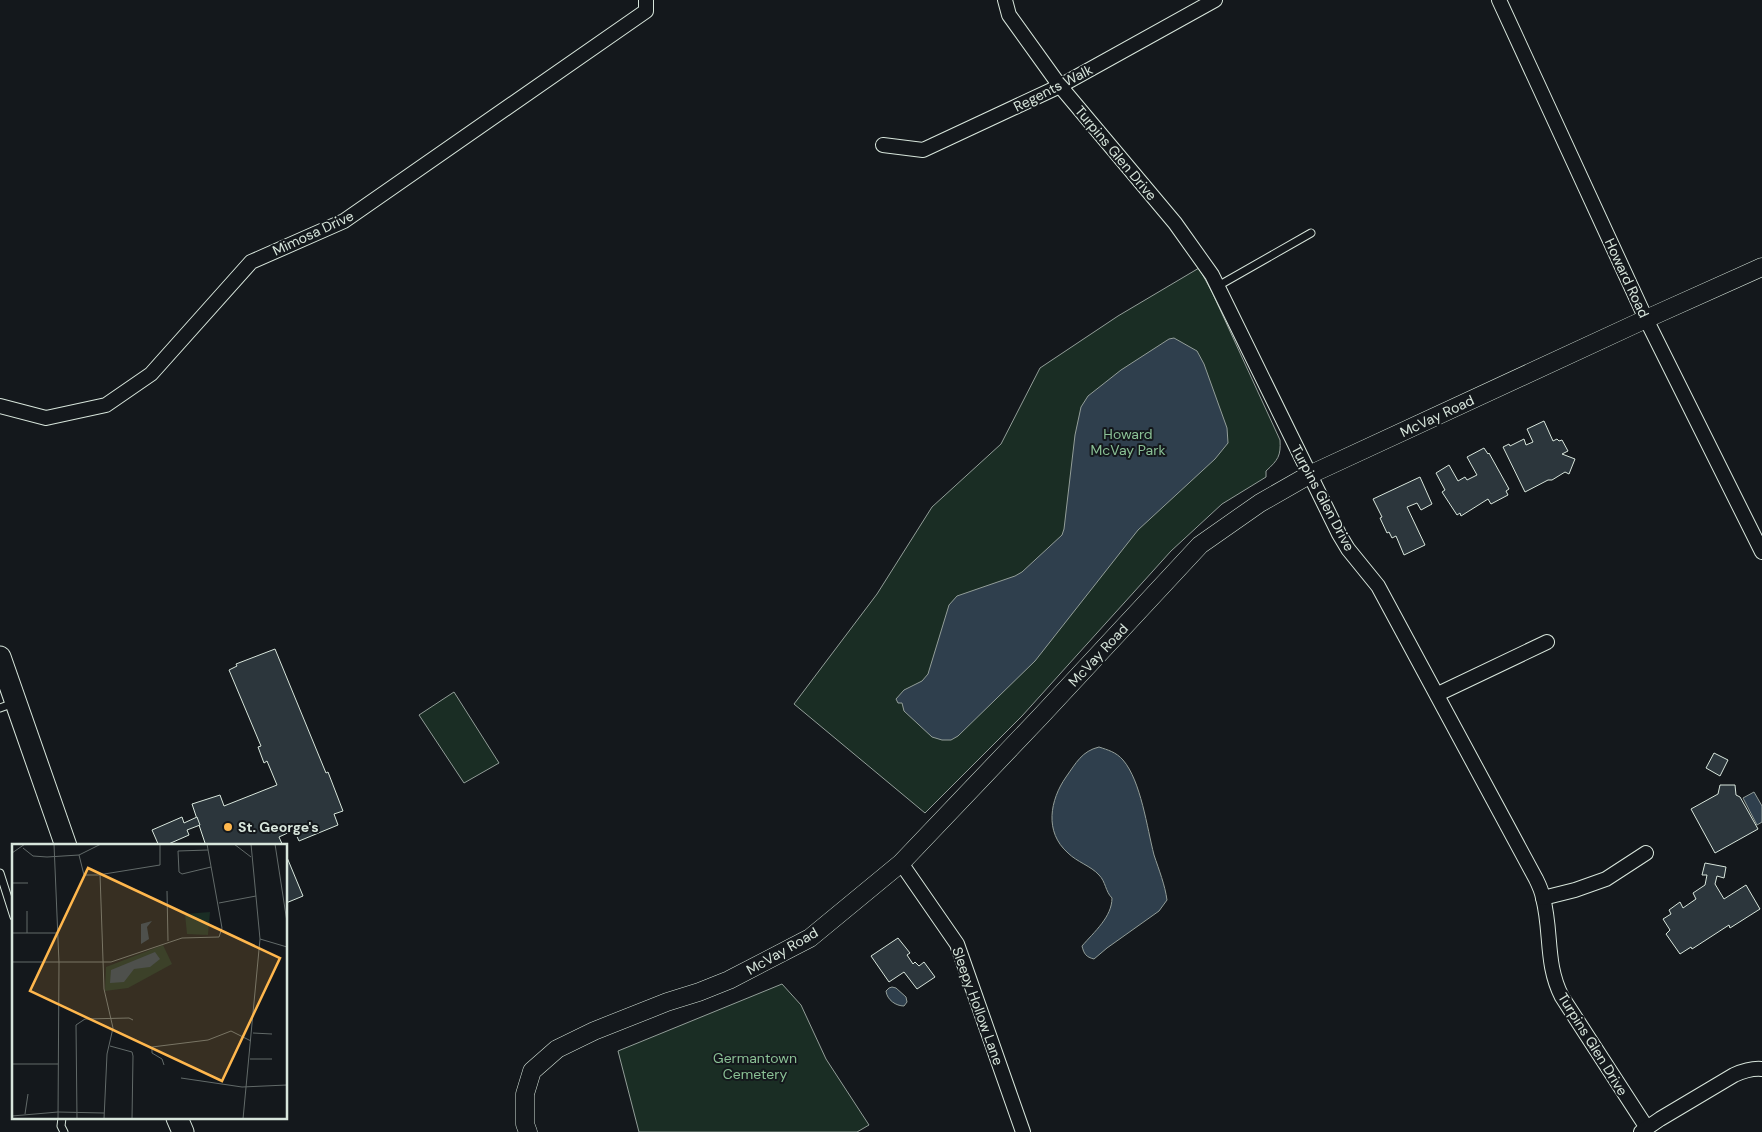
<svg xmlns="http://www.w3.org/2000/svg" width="1762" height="1132" font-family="'DM Sans',sans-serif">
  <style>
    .green { fill: #1a2d24; stroke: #939e99 }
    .water { fill: #2f3f4d; stroke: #939e99 }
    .building { fill: #2c363c; stroke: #d8e6dc }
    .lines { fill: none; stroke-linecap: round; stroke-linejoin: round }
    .service-casing { stroke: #d8e6dc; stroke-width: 9 }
    .minor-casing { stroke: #d8e6dc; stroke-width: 16 }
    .tertiary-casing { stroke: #d8e6dc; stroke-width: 19 }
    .primary-casing { stroke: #d8e6dc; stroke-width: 23 }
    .service { stroke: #14181c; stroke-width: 7 }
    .minor { stroke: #14181c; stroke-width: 14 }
    .tertiary { stroke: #14181c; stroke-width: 18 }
    .primary { stroke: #14181c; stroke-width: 21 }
    .poi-dot { fill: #ffb74d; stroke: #14181c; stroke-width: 2 }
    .labels { text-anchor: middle; stroke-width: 4; stroke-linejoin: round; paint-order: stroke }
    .street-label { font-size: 14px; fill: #d8e6dc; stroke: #14181c }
    .park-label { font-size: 14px; fill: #8ac095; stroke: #14181c }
    .poi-label { font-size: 14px; font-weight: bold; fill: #d8e6dc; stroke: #14181c; text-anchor: start }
    .inset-road { fill: none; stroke: #626a69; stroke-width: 1 }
    .view { fill: #ffb74d; fill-opacity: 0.15; stroke: #ffb74d; stroke-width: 2.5 }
    .inset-edge { fill: none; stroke: #d8e6dc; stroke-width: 2.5 }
  </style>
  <rect width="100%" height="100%" fill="#14181c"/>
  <g class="green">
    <path d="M 1199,268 L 1212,292 L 1280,440 C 1281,456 1278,460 1266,471 L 1266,477 L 1222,504 L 1171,551 L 1022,716 L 925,813 L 794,704 L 877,594 L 932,507 L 1001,444 L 1040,368 L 1118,316 Z"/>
    <path d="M 454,692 L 499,763 L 464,783 L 419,715 Z"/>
    <path d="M 782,984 L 801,1005 L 826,1059 L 869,1125 L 857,1132 L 639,1132 L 618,1051 Z"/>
  </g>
  <g class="water">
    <path d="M 1174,338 L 1197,351 L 1204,364 L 1227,428 L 1228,443 L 1215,459 L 1138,530 L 1035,661 L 958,736 L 951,740 L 942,740 L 932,737 L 904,711 L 902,703 L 898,703 L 896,699 L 904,690 L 922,681 L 928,674 L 949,605 L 957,596 L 1015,576 L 1022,572 L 1062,535 L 1064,529 L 1075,435 L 1081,407 L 1088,396 L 1121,370 L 1169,339 Z"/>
    <path d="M 1099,747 C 1108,750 1116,752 1123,760 C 1141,781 1147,828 1154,855 C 1159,870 1165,885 1167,900 L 1159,911 L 1107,948 L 1094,959 C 1086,957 1084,954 1082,946 C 1094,932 1112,917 1112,898 C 1105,891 1106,882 1099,875 C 1091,866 1077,862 1068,853 C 1044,832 1050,800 1066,777 C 1076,763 1082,751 1099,747 Z"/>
    <path d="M 1754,792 L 1762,806 L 1762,822 L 1757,825 L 1743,798 Z"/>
    <path d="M 892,987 L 896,988 L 906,997 L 907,1002 L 904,1006 C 896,1006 887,1000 886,991 L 889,988 Z"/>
  </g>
  <g class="building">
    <path d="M 1544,421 L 1553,441 L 1557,439 L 1559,441 L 1562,440 L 1568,451 L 1562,454 L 1575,459 L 1569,474 L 1565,472 L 1552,480 L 1548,480 L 1525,492 L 1503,447 L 1509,444 L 1510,446 L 1524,439 L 1526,445 L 1533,442 L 1527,429 Z"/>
    <path d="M 1484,448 L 1488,454 L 1489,453 L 1509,489 L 1506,491 L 1508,495 L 1491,504 L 1488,499 L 1461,516 L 1460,513 L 1457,515 L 1442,492 L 1445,490 L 1436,473 L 1449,465 L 1458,481 L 1465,477 L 1467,480 L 1477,475 L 1467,457 Z"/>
    <path d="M 1420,477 L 1432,504 L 1421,510 L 1417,503 L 1407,507 L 1425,545 L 1404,555 L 1396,536 L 1392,538 L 1389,532 L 1387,533 L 1380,518 L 1382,517 L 1373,499 Z"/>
    <path d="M 275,649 L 326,773 L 328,772 L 343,811 L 334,814 L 338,825 L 299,841 L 294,830 L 279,837 L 283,846 L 206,846 L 192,804 L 220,795 L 224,806 L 277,785 L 267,761 L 264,763 L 258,747 L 261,746 L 229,670 L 237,666 L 236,664 Z"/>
    <path d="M 1714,753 L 1728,760 L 1720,776 L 1706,768 Z"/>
    <path d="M 1720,785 L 1735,785 L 1736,795 L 1740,797 L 1758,829 L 1715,853 L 1691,809 L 1718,794 Z"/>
    <path d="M 182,817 L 184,823 L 197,817 L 200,825 L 187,830 L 189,835 L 164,846 L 159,846 L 152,830 Z"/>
    <path d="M 286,855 L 303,896 L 286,903 Z"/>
    <path d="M 1705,863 L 1726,867 L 1724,878 L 1717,876 L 1715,884 L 1724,899 L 1746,885 L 1760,909 L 1730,928 L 1729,925 L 1692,949 L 1691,947 L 1680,954 L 1666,934 L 1670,930 L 1663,919 L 1671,914 L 1669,910 L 1680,902 L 1683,908 L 1696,899 L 1693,893 L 1705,885 L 1707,875 L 1702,875 Z"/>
    <path d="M 898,938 L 910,953 L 907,955 L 913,964 L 915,962 L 919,966 L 924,962 L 935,977 L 917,989 L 904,972 L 889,982 L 871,956 Z"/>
  </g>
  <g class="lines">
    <g class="service-casing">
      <g id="service">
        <path d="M 1218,286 L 1311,233"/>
        <path d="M 0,708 L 14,703"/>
        <path d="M 0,873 L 14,917"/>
        <path d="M 62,1118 L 61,1126 L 64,1132"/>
      </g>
    </g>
    <g class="minor-casing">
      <g id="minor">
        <path d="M 1005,0 L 1009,15 L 1060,86 L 1175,223 L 1212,275 L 1339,534 L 1348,549 L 1378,586 L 1536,879 C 1539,885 1542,892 1543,898 C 1552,932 1545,964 1562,997 L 1647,1128"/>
        <path d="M 1499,0 L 1646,319 L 1762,552"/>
        <path d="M 883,145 L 923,150 L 1060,86 L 1215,0"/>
        <path d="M 0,406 L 46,418 L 106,405 L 151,374 L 251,262 L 344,221 L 646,11 L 646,0"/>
        <path d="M 1438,694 L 1547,642"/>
        <path d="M 901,863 L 957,944 L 1023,1132"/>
        <path d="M 1543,898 L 1575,890 L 1606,879 L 1646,853"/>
        <path d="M 1641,1132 L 1660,1119 L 1734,1075 C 1743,1071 1752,1068 1762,1069"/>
      </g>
    </g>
    <g class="tertiary-casing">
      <path id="tertiary" d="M 528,1132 L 525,1124 L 525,1094 L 532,1071 L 557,1049 L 594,1031 L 667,1002 L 699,992 L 729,980 L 810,938 L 901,863 L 1041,716 L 1200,545 L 1260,503 L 1309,475 L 1646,319 L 1762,267"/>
    </g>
    <g class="primary-casing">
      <g id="primary">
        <path d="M 0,657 L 66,846"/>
        <path d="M 177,1118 L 183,1132"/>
      </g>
    </g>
    <use href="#service" class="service"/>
    <use href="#minor" class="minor"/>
    <use href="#tertiary" class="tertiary"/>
    <use href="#primary" class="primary"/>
  </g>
  <circle class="poi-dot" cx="228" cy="827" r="5"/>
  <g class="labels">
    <g class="street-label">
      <text transform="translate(1053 88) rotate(-27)" y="5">Regents Walk</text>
      <text transform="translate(1116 153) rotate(50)" y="5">Turpins Glen Drive</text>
      <text transform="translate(313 233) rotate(-25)" y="5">Mimosa Drive</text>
      <text transform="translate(1627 278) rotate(65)" y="5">Howard Road</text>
      <text transform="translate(1437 416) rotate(-25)" y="5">McVay Road</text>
      <text transform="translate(1323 498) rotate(62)" y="5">Turpins Glen Drive</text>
      <text transform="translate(1098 655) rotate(-47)" y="5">McVay Road</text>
      <text transform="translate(782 951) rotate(-30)" y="5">McVay Road</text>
      <text transform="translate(978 1006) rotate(70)" y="5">Sleepy Hollow Lane</text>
      <text transform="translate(1593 1044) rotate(58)" y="5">Turpins Glen Drive</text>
    </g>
    <g class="park-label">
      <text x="1128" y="439">Howard<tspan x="1128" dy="16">McVay Park</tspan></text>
      <text x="755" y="1063">Germantown<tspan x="755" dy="16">Cemetery</tspan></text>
    </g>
    <g class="poi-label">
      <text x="238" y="832">St. George's</text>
    </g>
  </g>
  <g transform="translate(12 844)">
    <rect width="275" height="275" fill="#14181c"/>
    <path d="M 198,68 L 196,91 L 175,90 L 173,70 ZM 151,101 L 160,120 L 116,144 L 93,147 L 94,123 Z" fill="#1a2d24"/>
    <path d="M 140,77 L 135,83 L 137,95 L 129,100 L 129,80 ZM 143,108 L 148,115 L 138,123 L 122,125 L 112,138 L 98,139 L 99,126 Z" fill="#2f3f4d"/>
    <path class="inset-road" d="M 42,0 L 47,119 L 46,275M 222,0 L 239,13M 263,0 L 275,78M 11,4 L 21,12 L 35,13 L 67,11 L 89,0M 196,6 L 166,7 L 167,28 L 170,30 L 199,23M 0,9 L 13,0M 67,11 L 72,31 L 86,31 L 148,21 L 148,0M 88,30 L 92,145 L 101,184 L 95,210 L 92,275M 0,39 L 16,39M 155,47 L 156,97M 207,59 L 244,52M 15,67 L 15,89M 0,89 L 46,89M 248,95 L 275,103M 0,118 L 99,118 L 170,94 L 207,93 L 210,84 L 195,0M 241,189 L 260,190M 98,202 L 120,208 L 121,212 L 120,275M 238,215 L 260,215M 0,220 L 46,220M 152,221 L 150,215 L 140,209 L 140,203 L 196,196 L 219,187 L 239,197M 169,234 L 230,243 L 275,241M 13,270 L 16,250M 0,272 L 46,268 L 92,269M 65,275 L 64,181 L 73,175 L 117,174 L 121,176M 231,275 L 248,95 L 239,0"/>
    <path class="view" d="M 76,24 L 268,114 L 210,237 L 18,147 Z"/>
    <rect width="275" height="275" class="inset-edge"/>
  </g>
</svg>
